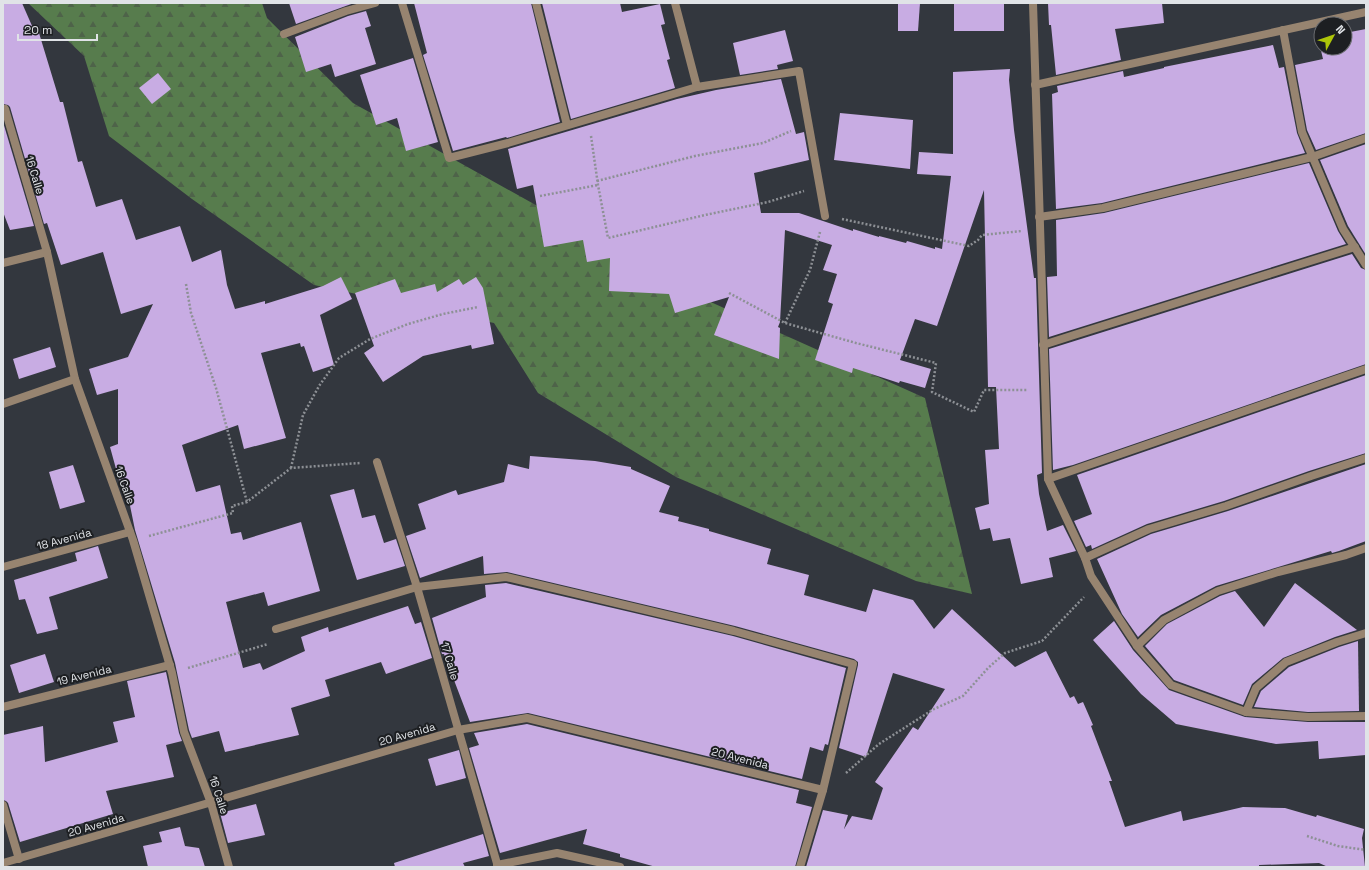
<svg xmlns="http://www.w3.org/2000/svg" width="1369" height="870" font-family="'Space Grotesk',sans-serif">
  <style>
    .forest { fill: url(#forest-firs) }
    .building { fill: #c8ace3 }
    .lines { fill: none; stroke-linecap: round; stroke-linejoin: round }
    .path { stroke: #8d9095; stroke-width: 2.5; stroke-dasharray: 2 2; stroke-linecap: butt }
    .street { stroke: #978470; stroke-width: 8 }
    .labels { text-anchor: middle; stroke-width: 4; stroke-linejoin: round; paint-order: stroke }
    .street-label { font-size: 11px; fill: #e0e3e7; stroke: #1d1f22 }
  </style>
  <defs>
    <pattern id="forest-firs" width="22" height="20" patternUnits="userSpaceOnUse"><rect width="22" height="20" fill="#577c4d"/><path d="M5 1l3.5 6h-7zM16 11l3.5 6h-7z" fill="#4e6349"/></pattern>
  </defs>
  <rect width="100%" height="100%" fill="#33373e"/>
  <path class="forest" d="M 28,3 L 262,3 L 267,18 L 353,103 L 704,299 L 925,398 L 972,594 L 916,581 L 676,477 L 538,393 L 494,323 L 314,285 L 192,199 L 109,136 L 84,56 Z"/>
  <g class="building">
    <path d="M 3,3 L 22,3 L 36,35 L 39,33 L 60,102 L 63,102 L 78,162 L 82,161 L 96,207 L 122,199 L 136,240 L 180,226 L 192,262 L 221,250 L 227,285 L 235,309 L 265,301 L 265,304 L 323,286 L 341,277 L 352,299 L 320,315 L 334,365 L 313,372 L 304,346 L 301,347 L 300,343 L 261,353 L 286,438 L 244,449 L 238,425 L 182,445 L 196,492 L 220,485 L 231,534 L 241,532 L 243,540 L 301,522 L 320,591 L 268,606 L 264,592 L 226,602 L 243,668 L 260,663 L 263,670 L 305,651 L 301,637 L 328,627 L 329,632 L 408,606 L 415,624 L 421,622 L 432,658 L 386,674 L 381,662 L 325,680 L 330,696 L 291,708 L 299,735 L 225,752 L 219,731 L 192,738 L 189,730 L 175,663 L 135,530 L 126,486 L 121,487 L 110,447 L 118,444 L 118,389 L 97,395 L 89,369 L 128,357 L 153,304 L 121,314 L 103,252 L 61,265 L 47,223 L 44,224 L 10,107 L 8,105 L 3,104 Z"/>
    <path d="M 289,3 L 354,3 L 296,24 Z"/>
    <path d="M 414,3 L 531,3 L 560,122 L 507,138 L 506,137 L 453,151 L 423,55 L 427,53 Z"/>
    <path d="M 542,3 L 620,3 L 622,12 L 660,4 L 665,24 L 661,25 L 670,59 L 667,60 L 675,88 L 571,119 Z"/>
    <path d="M 898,3 L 920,3 L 918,31 L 898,31 Z"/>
    <rect x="954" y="3" width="50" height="28"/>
    <path d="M 1048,3 L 1162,3 L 1164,23 L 1115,29 L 1121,60 L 1056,75 L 1051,25 L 1049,25 Z"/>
    <path d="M 366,11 L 371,26 L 365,28 L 376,64 L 335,77 L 331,64 L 306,72 L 295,37 L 348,16 Z"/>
    <path d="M 1366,29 L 1366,133 L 1316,150 L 1307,130 L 1295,65 L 1323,59 L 1318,38 L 1321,38 L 1321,48 L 1345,48 L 1345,33 Z"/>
    <path d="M 785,30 L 793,61 L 777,65 L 778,69 L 740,75 L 733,43 Z"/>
    <path d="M 1273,45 L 1279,68 L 1284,67 L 1297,133 L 1305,153 L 1102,203 L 1056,209 L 1052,94 L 1058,92 L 1057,86 L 1123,71 L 1124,77 L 1164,68 L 1164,67 Z"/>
    <path d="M 413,58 L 438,142 L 406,151 L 397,118 L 376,125 L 360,75 Z"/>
    <path d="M 1010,69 L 1009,80 L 1014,130 L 1034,278 L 1036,278 L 1042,473 L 1037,475 L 1039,494 L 1047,531 L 1063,525 L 1076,551 L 1049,558 L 1053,577 L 1021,584 L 1010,538 L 993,541 L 990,528 L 980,530 L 975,508 L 989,504 L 985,450 L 999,449 L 996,387 L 988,387 L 984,190 L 937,326 L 915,319 L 900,360 L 931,369 L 925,388 L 900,381 L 899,383 L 853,368 L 852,373 L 815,360 L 833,304 L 828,302 L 837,274 L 823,270 L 832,245 L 785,230 L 780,322 L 778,327 L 780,328 L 779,359 L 714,335 L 729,297 L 675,313 L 669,294 L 609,291 L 610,258 L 587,262 L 583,240 L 544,247 L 533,185 L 517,189 L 508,149 L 677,99 L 716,90 L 781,79 L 796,134 L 804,132 L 809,160 L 754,173 L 761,213 L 799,213 L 853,231 L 853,229 L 879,237 L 879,236 L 906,243 L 907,241 L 935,249 L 935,247 L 942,249 L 951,176 L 917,174 L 919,152 L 953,154 L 953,72 Z"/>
    <path d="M 158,73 L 171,89 L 152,104 L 139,88 Z"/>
    <path d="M 840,113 L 913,120 L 910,169 L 834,160 Z"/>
    <path d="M 3,122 L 34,226 L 10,230 L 3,212 Z"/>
    <path d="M 1366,144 L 1366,255 L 1348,226 L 1320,160 Z"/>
    <path d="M 1309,163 L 1338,231 L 1346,244 L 1049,337 L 1047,277 L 1057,276 L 1056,220 L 1104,213 Z"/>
    <path d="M 1352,254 L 1361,268 L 1366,270 L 1366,364 L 1073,465 L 1053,470 L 1049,349 Z"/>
    <path d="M 476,277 L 483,288 L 494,344 L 472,349 L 471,345 L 423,356 L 383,382 L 364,353 L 374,346 L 355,293 L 395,279 L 401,293 L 435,284 L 437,292 L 459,279 L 463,285 Z"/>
    <path d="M 50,347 L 56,367 L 19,379 L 13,359 Z"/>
    <path d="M 1366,375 L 1366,453 L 1309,471 L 1224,501 L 1147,524 L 1092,549 L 1091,545 L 1086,547 L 1074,521 L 1092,514 L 1077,475 Z"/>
    <path d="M 530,456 L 595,461 L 631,467 L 631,469 L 670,486 L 659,512 L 679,517 L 678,521 L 709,529 L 709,531 L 771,549 L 767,564 L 809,575 L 804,595 L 866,612 L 873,589 L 913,600 L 934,629 L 952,609 L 1015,667 L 1046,651 L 1070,698 L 1074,696 L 1078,704 L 1083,702 L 1093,725 L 1091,726 L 1112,781 L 1109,781 L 1125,827 L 1181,811 L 1183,821 L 1243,807 L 1285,808 L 1316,817 L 1317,815 L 1364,829 L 1362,838 L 1365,867 L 1328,867 L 1319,863 L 1259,865 L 1259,867 L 806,867 L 823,810 L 848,815 L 844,829 L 852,816 L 872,820 L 883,788 L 875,782 L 913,727 L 918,730 L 945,689 L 893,673 L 866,757 L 839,748 L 858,665 L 858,662 L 854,659 L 735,626 L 507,572 L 484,574 L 483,556 L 420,578 L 406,536 L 426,529 L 418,504 L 456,490 L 458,495 L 504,482 L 508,464 L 529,469 Z"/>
    <path d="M 1366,464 L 1366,541 L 1339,551 L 1332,553 L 1331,551 L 1216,586 L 1161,615 L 1138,637 L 1122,614 L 1097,559 L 1151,534 L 1228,511 Z"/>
    <path d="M 73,465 L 85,502 L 60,509 L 49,472 Z"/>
    <path d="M 354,489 L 362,518 L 375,515 L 384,543 L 396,539 L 405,566 L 357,580 L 330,495 Z"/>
    <path d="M 98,546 L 108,578 L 49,597 L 58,629 L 37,634 L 25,599 L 19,600 L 14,580 L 77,561 L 75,553 Z"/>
    <path d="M 506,583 L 733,636 L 846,668 L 828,745 L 825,744 L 823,751 L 810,747 L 802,779 L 528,713 L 470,722 L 444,654 L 442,654 L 432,618 L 486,597 L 485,585 Z"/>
    <path d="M 1295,583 L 1357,630 L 1335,637 L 1283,658 L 1252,684 L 1243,705 L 1174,680 L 1145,646 L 1167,624 L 1220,596 L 1235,591 L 1264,627 Z"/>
    <path d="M 1114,621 L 1133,650 L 1169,690 L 1245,717 L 1308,722 L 1366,722 L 1366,755 L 1319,759 L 1318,741 L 1276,744 L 1176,724 L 1141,694 L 1093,640 Z"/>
    <path d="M 1358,641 L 1359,711 L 1308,712 L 1254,707 L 1261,691 L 1289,667 L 1339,647 Z"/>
    <path d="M 45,654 L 54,682 L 19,693 L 10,665 Z"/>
    <path d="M 166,672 L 179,733 L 182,741 L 166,745 L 174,777 L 106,791 L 113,814 L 20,842 L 8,803 L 6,801 L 3,800 L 3,735 L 43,726 L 45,762 L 118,742 L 113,722 L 135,717 L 127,681 Z"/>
    <path d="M 527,724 L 799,790 L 796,803 L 812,807 L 795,867 L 656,867 L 620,857 L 620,854 L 583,844 L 587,829 L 500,853 L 469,748 L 479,745 L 474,733 Z"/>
    <path d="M 459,750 L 466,778 L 436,786 L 428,759 Z"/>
    <path d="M 256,804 L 265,835 L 228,843 L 220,813 Z"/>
    <path d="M 180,827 L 185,846 L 199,848 L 205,867 L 148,867 L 143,846 L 162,842 L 159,832 Z"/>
    <path d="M 483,834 L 489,856 L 463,863 L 465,867 L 395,867 L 394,863 Z"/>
  </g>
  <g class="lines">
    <g class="path">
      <path d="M 591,136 L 598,185 L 608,238 L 705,215 L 768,202 L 804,191"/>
      <path d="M 597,181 L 695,156 L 763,143 L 791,131"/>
      <path d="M 540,196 L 598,185"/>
      <path d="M 842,219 L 969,246 L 978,240 L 982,235 L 1022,231"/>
      <path d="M 186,284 L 191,313 L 216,388 L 247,502"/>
      <path d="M 729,293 L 785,323 L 856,343 L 936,363 L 932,392 L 974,412 L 984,390 L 1028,390"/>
      <path d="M 785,323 L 810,270 L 820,232"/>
      <path d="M 291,468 L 303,415 L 319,386 L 339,358 L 370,339 L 408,324 L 443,314 L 478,307"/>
      <path d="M 149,536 L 233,513 L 232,506 L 247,502 L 291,468 L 360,463"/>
      <path d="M 188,668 L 268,644"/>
      <path d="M 846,773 L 879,744 L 934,709 L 963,696 L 988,668 L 1005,653 L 1042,641 L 1084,597"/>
      <path d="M 1307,836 L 1338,846 L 1366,850"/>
    </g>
    <g class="street">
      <path d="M 402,3 L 449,158 L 508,143 L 697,87 L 799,71 L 825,216"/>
      <path d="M 536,3 L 567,125"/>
      <path d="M 675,3 L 697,87"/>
      <path d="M 1033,3 L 1048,479 L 1085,558 L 1091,576 L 1137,646 L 1171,685 L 1246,712 L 1308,717 L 1366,716"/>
      <path d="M 1283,30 L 1302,132 L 1343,229 L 1366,265"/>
      <path d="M 284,34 L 346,11 L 375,3"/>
      <path d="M 1035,85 L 1366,12"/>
      <path d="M 3,110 L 5,109 L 47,252 L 75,379 L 133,540 L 172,673 L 184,732 L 211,803 L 229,867"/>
      <path d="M 1039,217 L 1103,208 L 1312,157 L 1366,138"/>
      <path d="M 3,263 L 47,252"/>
      <path d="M 1043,345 L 1074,335 L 1355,247"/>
      <path d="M 3,404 L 75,379"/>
      <path d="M 377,462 L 417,587 L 498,867"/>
      <path d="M 1048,479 L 1366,369"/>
      <path d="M 1085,558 L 1149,529 L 1226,506 L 1311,476 L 1366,458"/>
      <path d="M 3,567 L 130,532"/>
      <path d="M 276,629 L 417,587 L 506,577 L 734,631 L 853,664 L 823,790 L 800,867"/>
      <path d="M 1137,646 L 1164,620 L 1218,591 L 1278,572 L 1346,555 L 1366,548"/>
      <path d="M 3,707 L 170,665"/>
      <path d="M 1246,712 L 1256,688 L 1286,662 L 1337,642 L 1366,633"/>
      <path d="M 3,805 L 19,859"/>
      <path d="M 3,863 L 458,730 L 527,718 L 823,790"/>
      <path d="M 497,865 L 557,853 L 620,867"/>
    </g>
  </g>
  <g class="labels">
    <g class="street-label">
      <text transform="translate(35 175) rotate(73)" y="4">16 Calle</text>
      <text transform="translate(125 485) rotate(70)" y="4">16 Calle</text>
      <text transform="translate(64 539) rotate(-15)" y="4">18 Avenida</text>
      <text transform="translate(450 661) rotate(74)" y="4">17 Calle</text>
      <text transform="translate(84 675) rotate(-14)" y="4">19 Avenida</text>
      <text transform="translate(407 734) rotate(-16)" y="4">20 Avenida</text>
      <text transform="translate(740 758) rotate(14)" y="4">20 Avenida</text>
      <text transform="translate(219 795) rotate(72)" y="4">16 Calle</text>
      <text transform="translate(96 825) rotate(-16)" y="4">20 Avenida</text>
    </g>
  </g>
  <rect width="1369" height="870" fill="none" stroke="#e0e3e7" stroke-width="8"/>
  <g transform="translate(1333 36) rotate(50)"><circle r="19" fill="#1d1f22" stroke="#6b6d71"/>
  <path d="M0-3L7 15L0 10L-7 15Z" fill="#aec509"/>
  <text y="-6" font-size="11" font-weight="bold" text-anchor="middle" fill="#e0e3e7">N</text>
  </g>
  <path d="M18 34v6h79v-6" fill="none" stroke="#e0e3e7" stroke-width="2"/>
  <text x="24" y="34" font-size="12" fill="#e0e3e7" stroke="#1d1f22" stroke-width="3" paint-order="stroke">20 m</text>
</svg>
